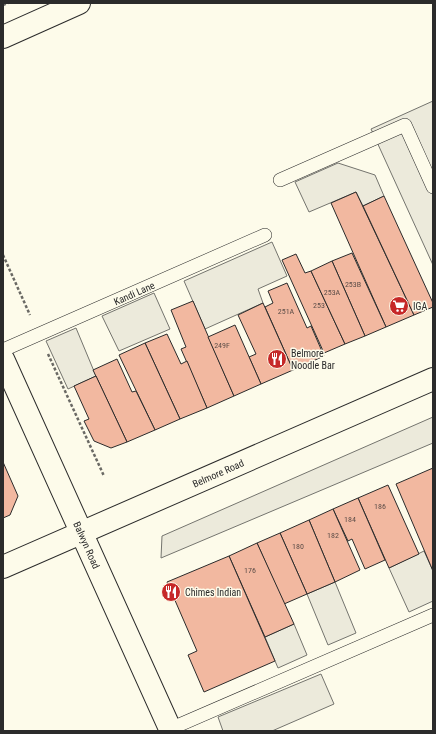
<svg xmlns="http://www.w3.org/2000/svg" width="436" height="734" font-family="'Roboto Condensed',sans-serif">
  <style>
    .parking { fill: #eceadb; stroke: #74746e }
    .building { fill: #f2b8a0; stroke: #2b2b2b }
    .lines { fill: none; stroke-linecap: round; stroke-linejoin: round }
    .service-casing { stroke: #2b2b2b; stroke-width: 14 }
    .minor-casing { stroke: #2b2b2b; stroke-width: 24 }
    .primary-casing { stroke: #2b2b2b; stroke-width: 24 }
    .path { stroke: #6a6964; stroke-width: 2.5; stroke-dasharray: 3 2; stroke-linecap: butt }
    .service { stroke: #fdfbea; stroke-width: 13 }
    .minor { stroke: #fdfbea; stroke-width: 22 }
    .primary { stroke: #fdfbea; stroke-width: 22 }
    .labels { text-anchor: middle; stroke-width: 3; stroke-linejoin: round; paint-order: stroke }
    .number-label { font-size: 8px; fill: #5d4e48 }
    .street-label { font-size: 10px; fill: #2b2b2b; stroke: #fdfbea }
    .poi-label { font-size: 10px; fill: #2b2b2b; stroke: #fdfbea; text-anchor: start }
  </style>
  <rect width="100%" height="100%" fill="#fdfbea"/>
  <g class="parking">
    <path d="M 433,101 L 433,265 L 371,129 Z"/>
    <path d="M 338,163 L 375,175 L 384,196 L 363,206 L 356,192 L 309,212 L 295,182 Z"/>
    <path d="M 272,242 L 287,276 L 258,289 L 263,303 L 205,329 L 184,281 Z"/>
    <path d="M 154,293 L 170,329 L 119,351 L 102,316 Z"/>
    <path d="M 76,328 L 96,376 L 68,389 L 46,341 Z"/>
    <path d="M 433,417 L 433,443 L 161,558 L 162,536 Z"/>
    <path d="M 424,551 L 433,571 L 433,601 L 409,612 L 389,568 Z"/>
    <path d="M 335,582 L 356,633 L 328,645 L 307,594 Z"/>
    <path d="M 294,624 L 307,655 L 278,668 L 265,637 Z"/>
    <path d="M 321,674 L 334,704 L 272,731 L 223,731 L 218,717 Z"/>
  </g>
  <g class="building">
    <path d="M 356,192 L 414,315 L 386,327 L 331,203 Z"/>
    <path d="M 384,196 L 433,303 L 433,307 L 414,315 L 363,206 Z"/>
    <path d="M 352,253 L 386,327 L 365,336 L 332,261 Z"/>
    <path d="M 296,254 L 305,273 L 311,271 L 345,344 L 324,353 L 282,260 Z"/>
    <path d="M 332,261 L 365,336 L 345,344 L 311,271 Z"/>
    <path d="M 287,283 L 307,328 L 311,326 L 324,356 L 293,370 L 265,307 L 273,303 L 268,291 Z"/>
    <path d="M 193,301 L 234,396 L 207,408 L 181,349 L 186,347 L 171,310 Z"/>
    <path d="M 263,303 L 293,370 L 261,384 L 249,357 L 256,354 L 238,315 Z"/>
    <path d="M 235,325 L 261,384 L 234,396 L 208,337 Z"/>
    <path d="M 167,334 L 181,364 L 187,361 L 207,408 L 180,419 L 145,343 Z"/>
    <path d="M 145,343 L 180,419 L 155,430 L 119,355 Z"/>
    <path d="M 117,359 L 132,392 L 136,391 L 155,430 L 127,442 L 93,370 Z"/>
    <path d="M 96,376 L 127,442 L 111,448 L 94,441 L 84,421 L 89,419 L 74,386 Z"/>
    <path d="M 3,462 L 18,496 L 10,515 L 3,518 Z"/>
    <path d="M 433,468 L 433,571 L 396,484 Z"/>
    <path d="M 388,485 L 419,554 L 389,568 L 358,498 Z"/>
    <path d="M 358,498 L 385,560 L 365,569 L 352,539 L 348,541 L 333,509 Z"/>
    <path d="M 333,509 L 360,570 L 335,582 L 309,520 Z"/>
    <path d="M 309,520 L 335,582 L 307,594 L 280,533 Z"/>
    <path d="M 280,533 L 307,594 L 284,604 L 257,543 Z"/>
    <path d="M 257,543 L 294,624 L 265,637 L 229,556 Z"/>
    <path d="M 229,556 L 275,661 L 204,692 L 188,655 L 197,651 L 167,582 Z"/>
  </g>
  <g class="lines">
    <g class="service-casing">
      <g id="service">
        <path d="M 280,180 L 405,125 L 433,187"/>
        <path d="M 3,350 L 265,235"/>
        <path d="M 170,729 L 433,615"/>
      </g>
    </g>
    <g class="minor-casing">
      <path id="minor" d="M 3,37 L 79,3"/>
    </g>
    <g class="primary-casing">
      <g id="primary">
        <path d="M 3,359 L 171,731"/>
        <path d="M 3,567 L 433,379"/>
      </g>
    </g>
    <g class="path">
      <path d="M 3,5 L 8,3"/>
      <path d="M 3,255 L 30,315"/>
      <path d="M 48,354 L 104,476"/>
    </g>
    <use href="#service" class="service"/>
    <use href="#minor" class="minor"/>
    <use href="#primary" class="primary"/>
  </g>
  <defs>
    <g id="supermarket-disc" transform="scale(1)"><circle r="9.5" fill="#c62828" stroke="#fdfbea"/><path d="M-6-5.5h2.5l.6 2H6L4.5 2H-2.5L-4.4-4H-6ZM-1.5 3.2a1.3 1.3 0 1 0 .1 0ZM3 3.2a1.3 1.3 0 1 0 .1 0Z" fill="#fff"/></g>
    <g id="restaurant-disc" transform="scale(1)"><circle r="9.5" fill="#c62828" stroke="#fdfbea"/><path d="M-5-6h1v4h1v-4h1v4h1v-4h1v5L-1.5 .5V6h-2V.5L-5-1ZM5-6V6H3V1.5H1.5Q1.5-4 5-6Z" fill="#fff"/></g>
  </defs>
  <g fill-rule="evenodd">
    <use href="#supermarket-disc" x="399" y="306"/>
    <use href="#restaurant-disc" x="277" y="359"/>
    <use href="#restaurant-disc" x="171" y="592"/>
  </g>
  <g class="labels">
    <g class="number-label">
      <text x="353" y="287">253B</text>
      <text x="332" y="295">253A</text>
      <text x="319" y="308">253</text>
      <text x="286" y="314">251A</text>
      <text x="222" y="348">249F</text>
      <text x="380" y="509">186</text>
      <text x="350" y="522">184</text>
      <text x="333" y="538">182</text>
      <text x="298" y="549">180</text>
      <text x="250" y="573">176</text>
    </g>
    <g class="street-label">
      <text transform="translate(134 293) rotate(-24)" y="4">Kandi Lane</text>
      <text transform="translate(218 473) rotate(-24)" y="4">Belmore Road</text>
      <text transform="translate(87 545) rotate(66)" y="4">Balwyn Road</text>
    </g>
    <g class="poi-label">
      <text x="413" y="310">IGA</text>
      <text x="291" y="357">Belmore<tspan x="291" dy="12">Noodle Bar</tspan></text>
      <text x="185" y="596">Chimes Indian</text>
    </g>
  </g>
  <rect width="436" height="734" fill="none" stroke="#2b2b2b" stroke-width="8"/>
</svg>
